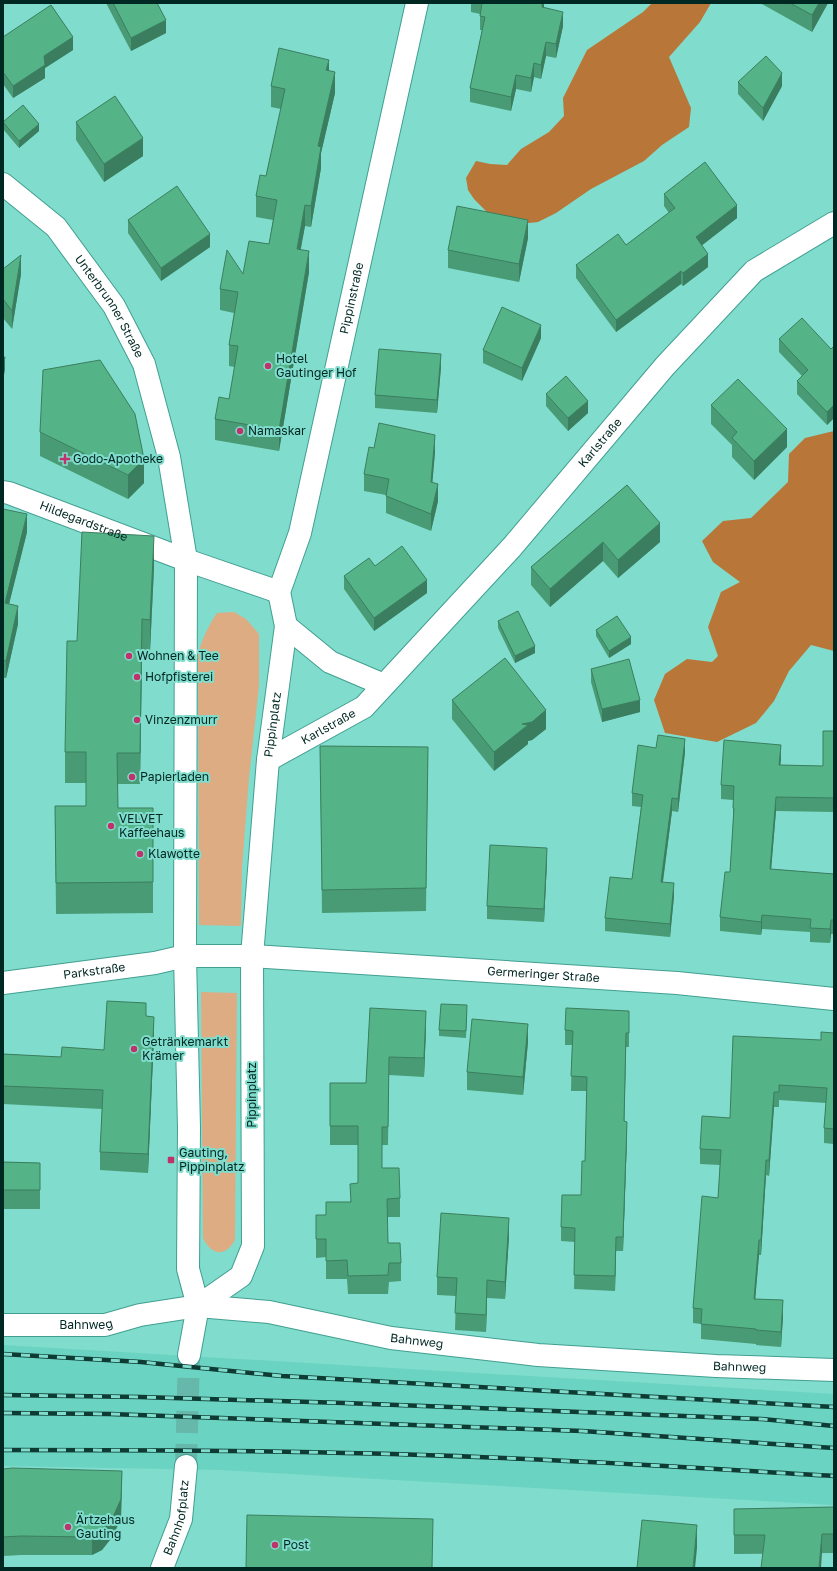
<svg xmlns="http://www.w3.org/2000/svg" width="837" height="1571" font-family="'Golos Text',sans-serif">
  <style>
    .built { fill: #6ad3c1 }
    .green { fill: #ddac83 }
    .forest { fill: #b87638 }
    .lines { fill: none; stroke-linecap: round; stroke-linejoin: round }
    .tertiary-tunnel { stroke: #66b8aa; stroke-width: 22; stroke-dasharray: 22 11; stroke-linecap: butt }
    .minor-casing { stroke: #419f91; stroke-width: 24 }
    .tertiary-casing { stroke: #419f91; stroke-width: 24 }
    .minor { stroke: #fff; stroke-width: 22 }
    .tertiary { stroke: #fff; stroke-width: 22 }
    .rail-casing { stroke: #0e3b34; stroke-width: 4.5 }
    .rail { stroke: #80dccc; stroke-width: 3; stroke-dasharray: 9; stroke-linecap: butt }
    .wall { fill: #489b75 }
    .shaded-wall { fill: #3b7e5f }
    .building { fill: #54b488; stroke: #3b7e5f }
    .poi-dot { fill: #bf336a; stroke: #80dccc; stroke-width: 1.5 }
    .labels { text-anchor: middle; stroke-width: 4; stroke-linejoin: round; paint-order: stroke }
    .street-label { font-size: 12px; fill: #002822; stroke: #80dccc }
    .poi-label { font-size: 12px; fill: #002822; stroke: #80dccc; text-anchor: start }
  </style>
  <rect width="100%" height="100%" fill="#80dccc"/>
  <path class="built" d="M 3,1345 L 834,1394 L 834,1505 L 220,1470 L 3,1466 Z"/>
  <g class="green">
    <path d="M 234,612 L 246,619 L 259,634 L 259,686 L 249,778 L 242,868 L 241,926 L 199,925 L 198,653 C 203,638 208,626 217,613 Z"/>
    <path d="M 201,992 L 237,993 L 235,1240 C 225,1258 211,1255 203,1238 Z"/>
  </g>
  <g class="forest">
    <path d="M 652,3 L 711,3 L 700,22 L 669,57 L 691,108 L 689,127 L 662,145 L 644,161 L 591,189 L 556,213 L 538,222 L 529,223 L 500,218 L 488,213 L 474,199 L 468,190 L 466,178 L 476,161 L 490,164 L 507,165 L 521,149 L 549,132 L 564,116 L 563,98 L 587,50 L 643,12 Z"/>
    <path d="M 834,431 L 834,651 L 811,645 L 789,671 L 774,701 L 756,723 L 717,742 L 665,733 L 654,700 L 665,674 L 687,659 L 712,662 L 718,656 L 708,627 L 721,592 L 740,582 L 713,562 L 702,541 L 723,521 L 751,518 L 788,482 L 789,454 L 805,438 Z"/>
  </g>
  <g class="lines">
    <path class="tertiary-tunnel" d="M 186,1466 L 189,1355"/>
    <g class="minor-casing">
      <g id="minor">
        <path id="s1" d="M 3,492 L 9,493 L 186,560"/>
        <path d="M 286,626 L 330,662 L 384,685"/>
        <path id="s2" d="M 268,760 L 364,707 L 512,547 L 665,366 L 754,271 L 834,223"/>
        <path id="s3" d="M 3,983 L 155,963 L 185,956 L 252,956"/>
        <path id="s4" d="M 3,1325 L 105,1325 L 140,1315 L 198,1306 L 269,1312 L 391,1338 L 538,1355 L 716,1366 L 834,1370"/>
      </g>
    </g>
    <g class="tertiary-casing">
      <g id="tertiary">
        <path id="s5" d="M 3,184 L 56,227 L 114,306 L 144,364 L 169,457 L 186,560 L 185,956 L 189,1128 L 188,1269 L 198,1306 L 189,1355"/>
        <path d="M 186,560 L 279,592"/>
        <path id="s6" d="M 279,592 L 300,533 L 417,3"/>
        <path id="s7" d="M 252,956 L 677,983 L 834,999"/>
        <path id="s8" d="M 198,1306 L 241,1276 L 253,1246 L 252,956 L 268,760 L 286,626 L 279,592"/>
        <path id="s9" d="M 162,1568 L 181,1519 L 186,1466"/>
      </g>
    </g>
    <use href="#minor" class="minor"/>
    <use href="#tertiary" class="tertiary"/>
    <g class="rail-casing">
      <g id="rail">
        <path d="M 3,1354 L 141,1362 L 282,1376 L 834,1407"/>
        <path d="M 3,1395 L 140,1397 L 344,1403 L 761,1419 L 834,1426"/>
        <path d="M 3,1413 L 110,1414 L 582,1431 L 834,1448"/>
        <path d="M 3,1450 C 191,1450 379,1451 567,1461 C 656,1465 745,1471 834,1476"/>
      </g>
    </g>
    <use href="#rail" class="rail"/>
  </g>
  <g class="wall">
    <path d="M 106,3 L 157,3 L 166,33 L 131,51 Z"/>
    <path d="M 471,3 L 544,3 L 544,8 L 563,26 L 556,58 L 546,56 L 541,79 L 534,77 L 531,92 L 516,89 L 511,111 L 470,102 L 470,88 L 482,30 L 480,30 L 480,14 L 471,12 Z"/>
    <path d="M 760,3 L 828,3 L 812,32 Z"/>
    <path d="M 3,37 L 73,50 L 45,68 L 45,78 L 13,98 L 3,84 Z"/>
    <path d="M 329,70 L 335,93 L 321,153 L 321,168 L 311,227 L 305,226 L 300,250 L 309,272 L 279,451 L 215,440 L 215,419 L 229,399 L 235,367 L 229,366 L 229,345 L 234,313 L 220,310 L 220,289 L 243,274 L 269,244 L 273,220 L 256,217 L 256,196 L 266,176 L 281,109 L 271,107 L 271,86 Z"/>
    <path d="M 738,82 L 782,86 L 763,121 L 738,94 Z"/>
    <path d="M 3,122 L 39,131 L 19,148 L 3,129 Z"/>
    <path d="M 76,122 L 143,156 L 104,182 L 76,140 Z"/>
    <path d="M 664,194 L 737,218 L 702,245 L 708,267 L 683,286 L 681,284 L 616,332 L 576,278 L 576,265 L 626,245 L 669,213 L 664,206 Z"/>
    <path d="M 128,220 L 210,247 L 161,281 L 128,233 Z"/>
    <path d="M 528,238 L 519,282 L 448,268 L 448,250 Z"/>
    <path d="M 3,269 L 21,274 L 12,329 L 3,318 Z"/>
    <path d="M 541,338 L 522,381 L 483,363 L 483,350 Z"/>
    <path d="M 779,339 L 831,349 L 834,346 L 834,418 L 827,425 L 797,394 L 797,381 L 802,376 L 779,352 Z"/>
    <path d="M 441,367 L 437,413 L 375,408 L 375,395 Z"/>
    <path d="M 546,394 L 588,413 L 568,431 L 546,406 Z"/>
    <path d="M 711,405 L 787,447 L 754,480 L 732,457 L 732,445 L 711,424 Z"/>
    <path d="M 40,432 L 144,483 L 128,499 L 40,456 Z"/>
    <path d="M 374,448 L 435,452 L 432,483 L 438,501 L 431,531 L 386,513 L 386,495 L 364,491 L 364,474 Z"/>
    <path d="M 627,485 L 660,542 L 618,578 L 603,561 L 550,607 L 531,585 L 531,567 Z"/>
    <path d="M 3,509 L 27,532 L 9,604 L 18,624 L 6,678 L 3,678 Z"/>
    <path d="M 375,566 L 427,593 L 374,631 L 344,589 L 344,576 Z"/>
    <path d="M 154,567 L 150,651 L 142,650 L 140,784 L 117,784 L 118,808 L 153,882 L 153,913 L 56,914 L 55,806 L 86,806 L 86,783 L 65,783 L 65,752 L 77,641 Z"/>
    <path d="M 498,621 L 535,653 L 515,663 L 498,628 Z"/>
    <path d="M 596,630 L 631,644 L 609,658 L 596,636 Z"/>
    <path d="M 591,669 L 640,712 L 602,722 L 591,682 Z"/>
    <path d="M 452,700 L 546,729 L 532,740 L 528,741 L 528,744 L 494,771 L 452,719 Z"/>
    <path d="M 834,731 L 834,812 L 776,811 L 771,869 L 834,874 L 834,934 L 831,934 L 830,943 L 810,942 L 810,932 L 762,929 L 761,935 L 720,931 L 720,917 L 730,872 L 733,822 L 733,800 L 721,799 L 721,785 L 781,759 L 780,765 L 823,766 Z"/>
    <path d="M 320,746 L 428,747 L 426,911 L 322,913 Z"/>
    <path d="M 685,752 L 678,812 L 672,811 L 663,882 L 674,896 L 670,937 L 605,931 L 605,918 L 632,879 L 641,807 L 632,806 L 632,793 Z"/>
    <path d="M 547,861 L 544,922 L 487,919 L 487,906 Z"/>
    <path d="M 370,1008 L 426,1029 L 424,1077 L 389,1075 L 388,1145 L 382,1145 L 382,1168 L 400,1198 L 400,1217 L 387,1217 L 388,1243 L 401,1263 L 401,1281 L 389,1282 L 388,1294 L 348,1294 L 347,1279 L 326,1279 L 326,1257 L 316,1258 L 316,1215 L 326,1215 L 350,1202 L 358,1183 L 358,1145 L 330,1145 L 330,1083 L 366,1083 Z"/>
    <path d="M 629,1011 L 629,1047 L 626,1047 L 624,1121 L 627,1136 L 623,1251 L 616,1251 L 615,1291 L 574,1289 L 575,1242 L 561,1241 L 561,1227 L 581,1195 L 585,1161 L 587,1091 L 571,1091 L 572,1045 L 565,1045 L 565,1030 Z"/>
    <path d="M 467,1012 L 466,1038 L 439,1036 L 439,1030 Z"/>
    <path d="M 146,1016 L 154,1035 L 148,1173 L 100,1170 L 100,1152 L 102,1109 L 3,1104 L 3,1054 L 61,1057 L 104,1050 Z"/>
    <path d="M 834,1033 L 834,1144 L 824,1143 L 824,1128 L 826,1103 L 779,1100 L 779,1107 L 774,1107 L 769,1176 L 766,1175 L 761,1255 L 759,1255 L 755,1299 L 783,1316 L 781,1347 L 756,1345 L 756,1344 L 701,1339 L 701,1324 L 693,1323 L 693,1308 L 718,1198 L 720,1165 L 700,1164 L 700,1149 L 730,1118 L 821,1040 Z"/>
    <path d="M 528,1042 L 523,1095 L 467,1090 L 467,1072 Z"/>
    <path d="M 3,1162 L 40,1163 L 40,1209 L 3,1209 Z"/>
    <path d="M 509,1236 L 505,1299 L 487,1298 L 486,1332 L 455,1330 L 456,1296 L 437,1295 L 437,1277 Z"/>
    <path d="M 3,1469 L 122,1489 L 121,1518 L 113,1536 L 102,1550 L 92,1555 L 21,1555 L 3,1556 Z"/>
    <path d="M 834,1507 L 834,1553 L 734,1554 L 734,1509 Z"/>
  </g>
  <g class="shaded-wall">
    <path d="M 542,3 L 544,3 L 544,8 L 542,7 Z"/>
    <path d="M 819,3 L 828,3 L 812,32 L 812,15 Z"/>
    <path d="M 563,12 L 563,26 L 556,58 L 556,44 Z"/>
    <path d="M 166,20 L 166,33 L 131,51 L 131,38 Z"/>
    <path d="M 73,37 L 73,50 L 45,68 L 45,78 L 13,98 L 13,86 L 44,56 Z"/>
    <path d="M 546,42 L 546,56 L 541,79 L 541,65 Z"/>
    <path d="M 329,60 L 329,81 L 326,70 Z"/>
    <path d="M 534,63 L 534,77 L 531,92 L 531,78 Z"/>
    <path d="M 335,72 L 335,93 L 321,153 L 321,168 L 311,227 L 311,206 L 318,146 Z"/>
    <path d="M 782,73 L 782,86 L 763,121 L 763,108 Z"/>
    <path d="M 516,75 L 516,89 L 511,111 L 511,97 Z"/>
    <path d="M 39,124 L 39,131 L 19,148 L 19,141 Z"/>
    <path d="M 143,138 L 143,156 L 104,182 L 104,164 Z"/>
    <path d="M 305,205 L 305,226 L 297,270 L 297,249 Z"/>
    <path d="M 737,205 L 737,218 L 696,250 L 696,237 Z"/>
    <path d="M 528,220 L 528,238 L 519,282 L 519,264 Z"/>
    <path d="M 210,234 L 210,247 L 161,281 L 161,268 Z"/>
    <path d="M 309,251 L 309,272 L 279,451 L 279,430 Z"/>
    <path d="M 708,254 L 708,267 L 683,286 L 683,273 Z"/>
    <path d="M 21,255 L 21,274 L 12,329 L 12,311 Z"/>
    <path d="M 681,271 L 681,284 L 616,332 L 616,320 Z"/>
    <path d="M 541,325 L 541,338 L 522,381 L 522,368 Z"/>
    <path d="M 441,354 L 441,367 L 437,413 L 437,400 Z"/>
    <path d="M 5,357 L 5,370 L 3,380 L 3,368 Z"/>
    <path d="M 588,401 L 588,413 L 568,431 L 568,418 Z"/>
    <path d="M 834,405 L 834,418 L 827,425 L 827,412 Z"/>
    <path d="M 787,429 L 787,447 L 754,480 L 754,461 Z"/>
    <path d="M 435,435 L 435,452 L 431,499 L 431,482 Z"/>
    <path d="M 144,459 L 144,483 L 128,499 L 128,475 Z"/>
    <path d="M 438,484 L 438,501 L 431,531 L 431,514 Z"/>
    <path d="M 27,514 L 27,532 L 5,620 L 5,603 Z"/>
    <path d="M 660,523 L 660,542 L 618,578 L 618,560 Z"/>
    <path d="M 154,536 L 154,567 L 150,651 L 150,620 Z"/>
    <path d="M 603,542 L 603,561 L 550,607 L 550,589 Z"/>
    <path d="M 427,580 L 427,593 L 374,631 L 374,618 Z"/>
    <path d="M 18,606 L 18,624 L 6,678 L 6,661 Z"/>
    <path d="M 142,619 L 142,650 L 140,784 L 140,753 Z"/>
    <path d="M 631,637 L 631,644 L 609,658 L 609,651 Z"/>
    <path d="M 535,646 L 535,653 L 515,663 L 515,656 Z"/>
    <path d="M 640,700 L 640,712 L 602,722 L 602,709 Z"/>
    <path d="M 546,710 L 546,729 L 532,740 L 528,741 L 528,744 L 494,771 L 494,752 L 522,724 Z"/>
    <path d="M 685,739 L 685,752 L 678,812 L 678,799 Z"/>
    <path d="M 781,745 L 781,759 L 779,779 L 779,765 Z"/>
    <path d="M 776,797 L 776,811 L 770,883 L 770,869 Z"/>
    <path d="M 672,798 L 672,811 L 661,895 L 661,882 Z"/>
    <path d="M 547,848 L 547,861 L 544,922 L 544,909 Z"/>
    <path d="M 674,883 L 674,896 L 670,937 L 670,924 Z"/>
    <path d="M 762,915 L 762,929 L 761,935 L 761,922 Z"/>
    <path d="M 831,920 L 831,934 L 830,943 L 830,929 Z"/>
    <path d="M 426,1011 L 426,1029 L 424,1077 L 424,1058 Z"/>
    <path d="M 154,1017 L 154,1035 L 148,1173 L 148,1154 Z"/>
    <path d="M 528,1024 L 528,1042 L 523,1095 L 523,1077 Z"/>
    <path d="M 626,1033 L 626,1047 L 624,1136 L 624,1121 Z"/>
    <path d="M 774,1092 L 774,1107 L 769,1176 L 769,1160 Z"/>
    <path d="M 627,1122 L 627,1136 L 623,1251 L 623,1237 Z"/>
    <path d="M 766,1160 L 766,1175 L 761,1255 L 761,1240 Z"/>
    <path d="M 509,1218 L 509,1236 L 505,1299 L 505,1282 Z"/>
    <path d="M 616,1237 L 616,1251 L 615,1291 L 615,1276 Z"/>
    <path d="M 759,1240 L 759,1255 L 754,1314 L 754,1299 Z"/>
    <path d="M 487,1280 L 487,1298 L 486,1332 L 486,1315 Z"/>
    <path d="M 783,1300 L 783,1316 L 781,1347 L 781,1332 Z"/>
    <path d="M 122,1471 L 121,1518 L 113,1536 L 102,1550 L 92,1555 L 92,1537 Z"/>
    <path d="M 697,1525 L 697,1548 L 695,1568 L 693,1568 Z"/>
    <path d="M 822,1534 L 822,1553 L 821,1568 L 819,1568 Z"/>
  </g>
  <g class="building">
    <path d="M 113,3 L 157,3 L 166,20 L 131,38 Z"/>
    <path d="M 482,3 L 542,3 L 542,7 L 563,12 L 556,44 L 546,42 L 541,65 L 534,63 L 531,78 L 516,75 L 511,97 L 470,88 L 485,17 L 480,16 Z"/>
    <path d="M 790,3 L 819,3 L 812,15 Z"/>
    <path d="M 51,5 L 73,37 L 44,56 L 45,65 L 13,86 L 3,72 L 3,37 Z"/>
    <path d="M 279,48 L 329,60 L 326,70 L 335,72 L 318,146 L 321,147 L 311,206 L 305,205 L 297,249 L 309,251 L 279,430 L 215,419 L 219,397 L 229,399 L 238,346 L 229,345 L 238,292 L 220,289 L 227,250 L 243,274 L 249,241 L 269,244 L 277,200 L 256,196 L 260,175 L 266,176 L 285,89 L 271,86 Z"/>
    <path d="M 766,56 L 782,73 L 763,108 L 738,82 Z"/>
    <path d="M 115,96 L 143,138 L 104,164 L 76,122 Z"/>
    <path d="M 23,105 L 39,124 L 19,141 L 3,122 Z"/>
    <path d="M 705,162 L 737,205 L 696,237 L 708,254 L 683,273 L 681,271 L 616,320 L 576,265 L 618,234 L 626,245 L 675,208 L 664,194 Z"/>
    <path d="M 177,186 L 210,234 L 161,268 L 128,220 Z"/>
    <path d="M 457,206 L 528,220 L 519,264 L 448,250 Z"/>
    <path d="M 21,255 L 12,311 L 3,299 L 3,269 Z"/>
    <path d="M 502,307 L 541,325 L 522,368 L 483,350 Z"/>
    <path d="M 802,318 L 831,349 L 834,346 L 834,405 L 827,412 L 797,381 L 808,370 L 779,339 Z"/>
    <path d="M 379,349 L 441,354 L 437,400 L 375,395 Z"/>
    <path d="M 3,357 L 5,357 L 3,368 Z"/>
    <path d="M 100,360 L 135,414 L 144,459 L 128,475 L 40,432 L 43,370 Z"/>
    <path d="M 566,376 L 588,401 L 568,418 L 546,394 Z"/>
    <path d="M 738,379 L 787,429 L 754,461 L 732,438 L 737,432 L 711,405 Z"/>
    <path d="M 379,423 L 435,435 L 431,482 L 438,484 L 431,514 L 386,496 L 389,479 L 364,474 L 369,447 L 374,448 Z"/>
    <path d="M 627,485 L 660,523 L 618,560 L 603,542 L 550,589 L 531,567 Z"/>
    <path d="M 3,509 L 27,514 L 5,603 L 18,606 L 6,661 L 3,660 Z"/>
    <path d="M 82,532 L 154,536 L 150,620 L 142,619 L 140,753 L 117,753 L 118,808 L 153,808 L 153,882 L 56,883 L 55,806 L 86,806 L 86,752 L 65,752 L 67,641 L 77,641 Z"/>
    <path d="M 402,546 L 427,580 L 374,618 L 344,576 L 369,558 L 375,566 Z"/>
    <path d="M 518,611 L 535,646 L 515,656 L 498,621 Z"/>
    <path d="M 617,616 L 631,637 L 609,651 L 596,630 Z"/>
    <path d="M 505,658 L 546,710 L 532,722 L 522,724 L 528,725 L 494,752 L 452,700 Z"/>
    <path d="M 629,659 L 640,700 L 602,709 L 591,669 Z"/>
    <path d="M 823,731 L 834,731 L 834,798 L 776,797 L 770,869 L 834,874 L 834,920 L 831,920 L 830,929 L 810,928 L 811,919 L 762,915 L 761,922 L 720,917 L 725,872 L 730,872 L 734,808 L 733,808 L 734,786 L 721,785 L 724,740 L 781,745 L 779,765 L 823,766 Z"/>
    <path d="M 658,735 L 685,739 L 678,799 L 672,798 L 661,882 L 674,883 L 670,924 L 605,918 L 610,877 L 632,879 L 643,795 L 632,793 L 638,745 L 656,748 Z"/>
    <path d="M 320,746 L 428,747 L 426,888 L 322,890 Z"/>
    <path d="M 490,845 L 547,848 L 544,909 L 487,906 Z"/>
    <path d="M 107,1001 L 146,1003 L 146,1016 L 154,1017 L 148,1154 L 100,1152 L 103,1090 L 3,1086 L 3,1054 L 61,1057 L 62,1047 L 104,1050 Z"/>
    <path d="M 441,1004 L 467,1005 L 466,1031 L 439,1030 Z"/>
    <path d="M 370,1008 L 426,1011 L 424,1058 L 389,1057 L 388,1127 L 382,1127 L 382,1168 L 399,1168 L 400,1198 L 387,1199 L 388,1243 L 400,1243 L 401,1263 L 389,1263 L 388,1275 L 348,1276 L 347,1260 L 326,1261 L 326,1239 L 316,1239 L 316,1215 L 326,1215 L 326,1202 L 351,1202 L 350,1184 L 358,1183 L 358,1126 L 330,1126 L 330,1083 L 366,1083 Z"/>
    <path d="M 566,1008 L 629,1011 L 629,1033 L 626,1033 L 624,1121 L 627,1122 L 623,1237 L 616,1237 L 615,1276 L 574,1275 L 575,1228 L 561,1227 L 562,1195 L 581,1195 L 582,1161 L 585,1161 L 587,1077 L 571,1076 L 573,1031 L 565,1030 Z"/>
    <path d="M 472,1019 L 528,1024 L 523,1077 L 467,1072 Z"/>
    <path d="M 821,1032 L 834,1033 L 834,1129 L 824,1128 L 827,1088 L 779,1085 L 779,1092 L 774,1092 L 769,1160 L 766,1160 L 761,1240 L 759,1240 L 754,1299 L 783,1300 L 781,1332 L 756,1330 L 756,1329 L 701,1324 L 702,1309 L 693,1308 L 702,1196 L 718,1198 L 721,1150 L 700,1149 L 702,1116 L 730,1118 L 733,1036 L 821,1040 Z"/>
    <path d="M 3,1162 L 40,1163 L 40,1190 L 3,1190 Z"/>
    <path d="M 441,1213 L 509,1218 L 505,1282 L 487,1280 L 486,1315 L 455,1313 L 457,1278 L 437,1277 Z"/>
    <path d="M 12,1468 L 122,1471 L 121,1499 L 113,1517 L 102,1532 L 92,1537 L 21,1536 L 3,1537 L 3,1469 Z"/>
    <path d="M 834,1507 L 834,1534 L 822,1534 L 819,1568 L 761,1568 L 765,1535 L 734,1535 L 734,1509 Z"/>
    <path d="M 247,1515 L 433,1519 L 432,1568 L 246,1568 Z"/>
    <path d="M 642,1520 L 697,1525 L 693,1568 L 637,1568 Z"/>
  </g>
  <g class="poi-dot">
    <circle cx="268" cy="366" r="4"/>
    <circle cx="240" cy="431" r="4"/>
    <path d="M63 453h4v4h4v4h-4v4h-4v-4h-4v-4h4z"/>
    <circle cx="129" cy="656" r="4"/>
    <circle cx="137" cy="677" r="4"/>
    <circle cx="137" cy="720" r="4"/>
    <circle cx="132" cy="777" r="4"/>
    <circle cx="111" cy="826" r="4"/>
    <circle cx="140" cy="854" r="4"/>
    <circle cx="134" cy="1049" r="4"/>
    <rect x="167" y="1156" width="8" height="8" rx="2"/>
    <circle cx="68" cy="1527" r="4"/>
    <circle cx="275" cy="1545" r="4"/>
  </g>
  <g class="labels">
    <g class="street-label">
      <text dy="4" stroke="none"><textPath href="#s6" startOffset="303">Pippinstraße</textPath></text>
      <text dy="4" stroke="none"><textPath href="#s5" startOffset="164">Unterbrunner Straße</textPath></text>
      <text dy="4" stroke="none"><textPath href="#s2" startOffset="464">Karlstraße</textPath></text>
      <text dy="4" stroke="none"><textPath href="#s1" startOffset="86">Hildegardstraße</textPath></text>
      <text dy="4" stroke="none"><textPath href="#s8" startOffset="607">Pippinplatz</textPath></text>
      <text dy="4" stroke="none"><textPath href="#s2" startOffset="69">Karlstraße</textPath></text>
      <text dy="4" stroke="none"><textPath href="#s3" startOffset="92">Parkstraße</textPath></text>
      <text dy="4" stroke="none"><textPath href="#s7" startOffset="292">Germeringer Straße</textPath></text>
      <text transform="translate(252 1095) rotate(-90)" y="4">Pippinplatz</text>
      <text dy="4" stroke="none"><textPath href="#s4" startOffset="83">Bahnweg</textPath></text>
      <text dy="4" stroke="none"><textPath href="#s4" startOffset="419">Bahnweg</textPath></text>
      <text dy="4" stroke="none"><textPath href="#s4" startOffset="743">Bahnweg</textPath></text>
      <text dy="4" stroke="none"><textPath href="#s9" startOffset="53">Bahnhofplatz</textPath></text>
    </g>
    <g class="poi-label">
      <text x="276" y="363">Hotel<tspan x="276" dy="14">Gautinger Hof</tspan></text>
      <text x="248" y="435">Namaskar</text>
      <text x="73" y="463">Godo-Apotheke</text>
      <text x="137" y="660">Wohnen &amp; Tee</text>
      <text x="145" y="681">Hofpfisterei</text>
      <text x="145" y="724">Vinzenzmurr</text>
      <text x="140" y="781">Papierladen</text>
      <text x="119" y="823">VELVET<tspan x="119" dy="14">Kaffeehaus</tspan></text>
      <text x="148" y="858">Klawotte</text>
      <text x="142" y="1046">Getränkemarkt<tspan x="142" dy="14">Krämer</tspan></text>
      <text x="179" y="1157">Gauting,<tspan x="179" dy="14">Pippinplatz</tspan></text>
      <text x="76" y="1524">Ärtzehaus<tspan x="76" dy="14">Gauting</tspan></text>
      <text x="283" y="1549">Post</text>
    </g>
  </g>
  <rect width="837" height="1571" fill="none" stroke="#002822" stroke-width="8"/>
</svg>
